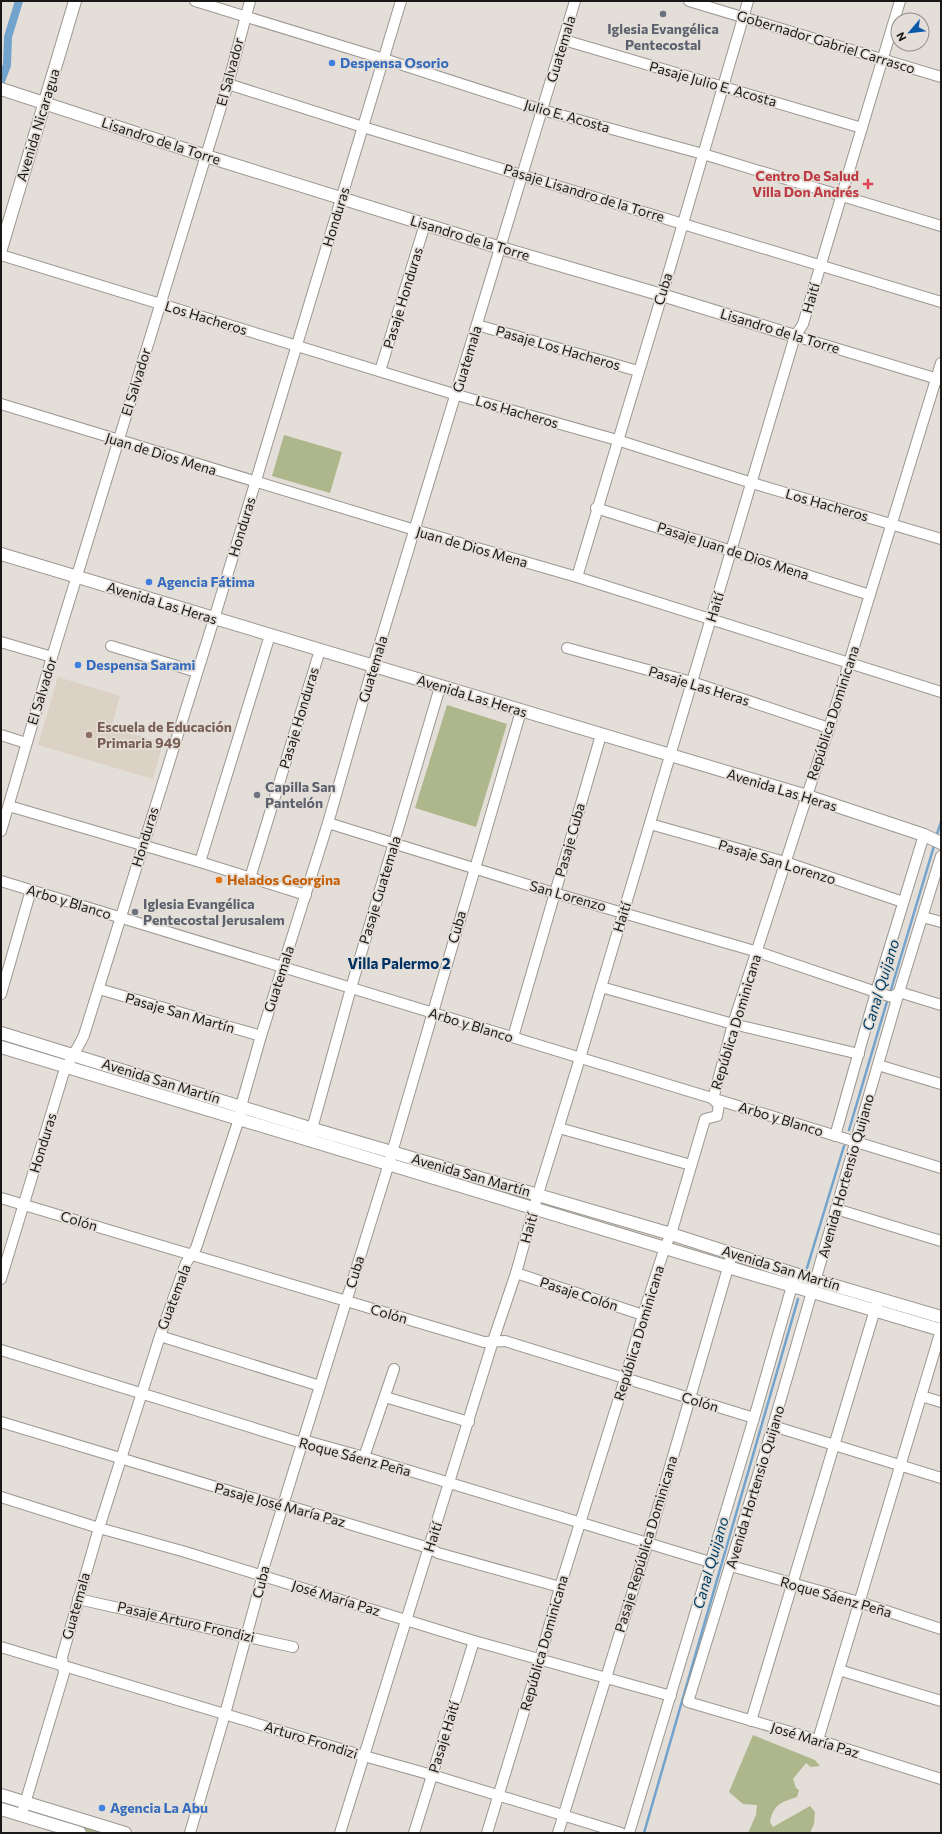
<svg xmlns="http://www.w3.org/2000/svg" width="942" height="1834" font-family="Commissioner,sans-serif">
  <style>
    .built { fill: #dbd1c4 }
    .green { fill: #aeb78b }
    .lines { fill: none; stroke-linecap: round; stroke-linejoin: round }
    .stream { stroke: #71a3cd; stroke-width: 2.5 }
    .canal { stroke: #71a3cd; stroke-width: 8 }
    .minor-casing { stroke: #9b9690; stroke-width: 12 }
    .major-casing { stroke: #9b9690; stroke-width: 14 }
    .minor { stroke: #fff; stroke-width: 10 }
    .major { stroke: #fff; stroke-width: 12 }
    .worship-dot { fill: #6b7280; stroke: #e4ded8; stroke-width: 1.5 }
    .shop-dot { fill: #3f7fe0; stroke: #e4ded8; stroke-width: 1.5 }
    .health-dot { fill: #e0444e; stroke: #e4ded8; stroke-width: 1.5 }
    .education-dot { fill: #8d6e63; stroke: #e4ded8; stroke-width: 1.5 }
    .food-dot { fill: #e8710a; stroke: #e4ded8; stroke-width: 1.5 }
    .labels { text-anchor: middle; stroke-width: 3.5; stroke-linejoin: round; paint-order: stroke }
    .worship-label { font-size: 14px; font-weight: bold; fill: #5b616d; stroke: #e4ded8; text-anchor: start }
    .street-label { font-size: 14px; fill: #1a1816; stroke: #e4ded8 }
    .shop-label { font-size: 14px; font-weight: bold; fill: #366cbe; stroke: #e4ded8; text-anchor: start }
    .health-label { font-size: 14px; font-weight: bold; fill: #be3a42; stroke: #e4ded8; text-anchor: end }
    .education-label { font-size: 14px; font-weight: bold; fill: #785e54; stroke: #e4ded8; text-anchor: start }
    .food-label { font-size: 14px; font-weight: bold; fill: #c56008; stroke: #e4ded8; text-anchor: start }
    .neighbourhood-label { font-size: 15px; font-weight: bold; fill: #013264; stroke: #e4ded8 }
    .water-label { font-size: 15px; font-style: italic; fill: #003e66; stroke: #e4ded8 }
  </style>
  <rect width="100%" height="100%" fill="#e4ded8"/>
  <path class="built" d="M 58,677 L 120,696 L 111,728 L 163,743 L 153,779 L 38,745 Z"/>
  <g class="green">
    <path d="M 284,435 L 342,452 L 330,493 L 272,476 Z"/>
    <path d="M 447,705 L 507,724 L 476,827 L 415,808 Z"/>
    <path d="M 1,1038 L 56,1055 L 55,1058 L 1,1043 Z"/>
    <path d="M 398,1160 L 524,1196 L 524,1198 L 521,1199 L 397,1162 Z"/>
    <path d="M 753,1735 L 815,1760 L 820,1766 L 811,1767 L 806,1763 L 793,1779 L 796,1788 L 799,1790 L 797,1797 C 781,1802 773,1805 770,1822 L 773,1827 L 810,1806 L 815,1812 L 814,1824 L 810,1833 L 748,1833 L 756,1815 L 757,1805 L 743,1804 L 729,1792 Z"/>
    <path d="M 36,1811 L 110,1833 L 92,1833 L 35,1816 Z"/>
  </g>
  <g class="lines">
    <g class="stream">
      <path d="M 937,834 L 941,822"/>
      <path d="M 890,993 L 934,846"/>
      <path d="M 849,1130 L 888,998"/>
      <path d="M 807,1268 L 844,1146"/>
      <path d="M 644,1833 L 798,1299"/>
    </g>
    <path class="canal" d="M 1,81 L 7,65 L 8,37 L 19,1"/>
    <g class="minor-casing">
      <g id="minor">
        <path d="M 195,1 L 384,59 L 542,110 L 703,154 L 941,226"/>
        <path d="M 689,1 L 941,77"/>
        <path d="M 564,40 L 862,128"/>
        <path d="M 228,84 L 363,127 L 941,302"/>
        <path d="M 1,255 L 457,395 L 617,440 L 752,483 L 941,539"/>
        <path d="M 477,325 L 638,371"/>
        <path d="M 795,336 L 941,380"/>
        <path d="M 380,371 L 425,224"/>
        <path d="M 1,404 L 415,530 L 577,577 L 941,692"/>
        <path d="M 596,508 L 870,595"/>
        <path d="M 577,577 L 662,295 L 748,1"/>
        <path d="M 1,642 L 52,657"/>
        <path d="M 111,646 L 197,672"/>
        <path d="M 567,648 L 692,682 L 829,728"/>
        <path d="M 1,735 L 26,743"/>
        <path d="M 9,806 L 200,862 L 306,895"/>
        <path d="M 328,823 L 554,893 L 758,952 L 876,992 L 892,997 L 899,992 L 941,1005"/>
        <path d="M 650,824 L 785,862 L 903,902"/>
        <path d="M 1,831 L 52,657 L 228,84 L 250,1"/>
        <path d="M 941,856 L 899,992 L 773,1426 L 688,1702 L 818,1740 L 941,1779"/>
        <path d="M 200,862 L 270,635"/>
        <path d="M 250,878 L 320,650"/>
        <path d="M 1,881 L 941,1168"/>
        <path d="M 923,917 L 941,922"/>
        <path d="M 601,987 L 733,1024 L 859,1054"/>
        <path d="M 99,989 L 261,1036"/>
        <path d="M 1,994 L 31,890"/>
        <path d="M 513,1037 L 601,735"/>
        <path d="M 878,1065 L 941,1084"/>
        <path d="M 559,1128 L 691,1165"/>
        <path d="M 310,1136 L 351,988 L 440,687"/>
        <path d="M 835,1136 L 876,992 L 924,835"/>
        <path d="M 1,1198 L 484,1342 L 505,1341 L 754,1418"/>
        <path d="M 836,1209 L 941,1241"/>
        <path d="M 516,1273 L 643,1315"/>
        <path d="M 1,1279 L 63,1075 C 68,1061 78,1049 84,1035 L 214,619 L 401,1"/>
        <path d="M 160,1336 L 320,1386"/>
        <path d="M 1,1350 L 302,1443 L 310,1442 L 364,1457 L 710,1562"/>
        <path d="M 921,1396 L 941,1402"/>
        <path d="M 385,1397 L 469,1422"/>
        <path d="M 1,1422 L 282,1507 L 289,1506 L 429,1548 L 438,1553 L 560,1587"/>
        <path d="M 773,1426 L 941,1478"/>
        <path d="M 364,1457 L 394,1369"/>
        <path d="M 1,1497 L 99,1528 L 182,1551 L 474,1641 L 671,1696"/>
        <path d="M 731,1566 L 859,1602 L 941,1629"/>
        <path d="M 78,1599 L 293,1647"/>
        <path d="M 1,1647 L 364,1756 L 432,1775 L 621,1833"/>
        <path d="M 839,1670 L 941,1701"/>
        <path d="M 751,1721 L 877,1303"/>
        <path d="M 818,1740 L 941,1330"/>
        <path d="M 23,1810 L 64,1673 L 62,1657 L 99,1528 L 160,1336 L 186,1263 L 196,1248 L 239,1119 L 243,1099 L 261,1036 L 328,823 L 373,666 L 575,1"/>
        <path d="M 190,1833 L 225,1714 L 261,1582 L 261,1576 L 386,1173 L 521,711"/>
        <path d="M 340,1833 L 493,1341 L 516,1273 L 538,1194 L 580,1058 L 795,336 L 803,324 L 900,1"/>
        <path d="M 414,1833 L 474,1641"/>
        <path d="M 487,1833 L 540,1659 L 560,1587 L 625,1379 L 643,1315 L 665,1247 L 671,1234 L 705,1119 L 717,1116 L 719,1105 L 713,1099 L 733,1024 L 829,728 L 941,363"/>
        <path d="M 558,1833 L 648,1542 L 732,1254"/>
        <path d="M 629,1833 L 754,1418 L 794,1279"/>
      </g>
    </g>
    <g class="major-casing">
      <g id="major">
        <path d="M 1,89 L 206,156 L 501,248 L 662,295 L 795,336"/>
        <path d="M 1,249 L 75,1"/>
        <path d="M 1,554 L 807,796 L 924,835 L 941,843"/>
        <path d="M 1,1033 L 313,1129 L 671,1234 L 795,1274 L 941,1317"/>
        <path d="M 1,1047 L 728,1267 L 941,1330"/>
        <path d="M 1,1795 L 125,1833"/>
        <path d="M 1,1809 L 80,1833"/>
      </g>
    </g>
    <use href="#minor" class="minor"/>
    <use href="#major" class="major"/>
  </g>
  <g class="worship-dot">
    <circle cx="663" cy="14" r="4"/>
    <circle cx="257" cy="795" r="4"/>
    <circle cx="135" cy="912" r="4"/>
  </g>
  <g class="shop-dot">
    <circle cx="332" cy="63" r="4"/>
    <circle cx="149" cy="582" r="4"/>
    <circle cx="78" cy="665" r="4"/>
    <circle cx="102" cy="1808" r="4"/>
  </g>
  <path class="health-dot" d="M866 178h4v4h4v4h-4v4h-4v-4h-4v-4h4z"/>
  <circle class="education-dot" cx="89" cy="735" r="4"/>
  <circle class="food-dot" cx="219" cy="880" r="4"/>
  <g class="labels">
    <g class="worship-label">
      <text x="663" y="34" text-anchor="middle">Iglesia Evangélica<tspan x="663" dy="16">Pentecostal</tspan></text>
      <text x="265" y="792">Capilla San<tspan x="265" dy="16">Pantelón</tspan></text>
      <text x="143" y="909">Iglesia Evangélica<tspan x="143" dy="16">Pentecostal Jerusalem</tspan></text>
    </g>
    <g class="street-label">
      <text transform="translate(826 42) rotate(17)" y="5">Gobernador Gabriel Carrasco</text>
      <text transform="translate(561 49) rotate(-73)" y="5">Guatemala</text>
      <text transform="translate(230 72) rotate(-75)" y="5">El Salvador</text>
      <text transform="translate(713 84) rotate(16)" y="5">Pasaje Julio E. Acosta</text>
      <text transform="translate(567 116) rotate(16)" y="5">Julio E. Acosta</text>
      <text transform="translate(38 125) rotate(-73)" y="5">Avenida Nicaragua</text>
      <text transform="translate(161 141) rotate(18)" y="5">Lisandro de la Torre</text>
      <text transform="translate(584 193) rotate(17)" y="5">Pasaje Lisandro de la Torre</text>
      <text transform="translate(336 217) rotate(-73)" y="5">Honduras</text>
      <text transform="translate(470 238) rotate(17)" y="5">Lisandro de la Torre</text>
      <text transform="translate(663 289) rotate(-73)" y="5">Cuba</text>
      <text transform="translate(403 298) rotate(-73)" y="5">Pasaje Honduras</text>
      <text transform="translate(811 298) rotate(-74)" y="5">Haití</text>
      <text transform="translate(206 318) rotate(17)" y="5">Los Hacheros</text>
      <text transform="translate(780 331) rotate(17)" y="5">Lisandro de la Torre</text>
      <text transform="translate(558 348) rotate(16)" y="5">Pasaje Los Hacheros</text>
      <text transform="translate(467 359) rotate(-73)" y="5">Guatemala</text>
      <text transform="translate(136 382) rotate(-73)" y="5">El Salvador</text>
      <text transform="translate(517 412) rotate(16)" y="5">Los Hacheros</text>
      <text transform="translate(161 454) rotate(17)" y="5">Juan de Dios Mena</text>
      <text transform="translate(827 505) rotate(16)" y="5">Los Hacheros</text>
      <text transform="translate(242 527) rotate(-73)" y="5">Honduras</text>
      <text transform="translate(472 547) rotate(16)" y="5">Juan de Dios Mena</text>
      <text transform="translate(733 551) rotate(18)" y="5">Pasaje Juan de Dios Mena</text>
      <text transform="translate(162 603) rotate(17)" y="5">Avenida Las Heras</text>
      <text transform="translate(715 607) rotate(-73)" y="5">Haití</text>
      <text transform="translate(373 669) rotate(-73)" y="5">Guatemala</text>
      <text transform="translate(699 686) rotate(17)" y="5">Pasaje Las Heras</text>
      <text transform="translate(42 691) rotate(-73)" y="5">El Salvador</text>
      <text transform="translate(472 696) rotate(17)" y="5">Avenida Las Heras</text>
      <text transform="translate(833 713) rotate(-72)" y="5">República Dominicana</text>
      <text transform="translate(299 718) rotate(-73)" y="5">Pasaje Honduras</text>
      <text transform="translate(782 790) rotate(17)" y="5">Avenida Las Heras</text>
      <text transform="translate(145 837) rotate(-73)" y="5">Honduras</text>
      <text transform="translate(570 840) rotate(-74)" y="5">Pasaje Cuba</text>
      <text transform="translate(777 862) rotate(17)" y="5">Pasaje San Lorenzo</text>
      <text transform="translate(380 890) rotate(-73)" y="5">Pasaje Guatemala</text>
      <text transform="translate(568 896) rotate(16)" y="5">San Lorenzo</text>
      <text transform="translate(69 902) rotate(17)" y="5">Arbo y Blanco</text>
      <text transform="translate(622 917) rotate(-73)" y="5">Haití</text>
      <text transform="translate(457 927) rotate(-74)" y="5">Cuba</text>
      <text transform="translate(279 979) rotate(-72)" y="5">Guatemala</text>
      <text transform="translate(180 1013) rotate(16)" y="5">Pasaje San Martín</text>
      <text transform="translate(736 1022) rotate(-73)" y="5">República Dominicana</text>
      <text transform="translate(471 1025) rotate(17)" y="5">Arbo y Blanco</text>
      <text transform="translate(161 1081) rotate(17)" y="5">Avenida San Martín</text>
      <text transform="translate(781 1119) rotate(17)" y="5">Arbo y Blanco</text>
      <text transform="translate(43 1143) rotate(-73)" y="5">Honduras</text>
      <text transform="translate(471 1175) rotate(16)" y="5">Avenida San Martín</text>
      <text transform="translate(846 1176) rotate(-74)" y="5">Avenida Hortensio Quijano</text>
      <text transform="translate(79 1221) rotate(17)" y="5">Colón</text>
      <text transform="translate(529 1228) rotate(-75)" y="5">Haití</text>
      <text transform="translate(781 1268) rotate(17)" y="5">Avenida San Martín</text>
      <text transform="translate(355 1272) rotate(-73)" y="5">Cuba</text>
      <text transform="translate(579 1294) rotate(18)" y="5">Pasaje Colón</text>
      <text transform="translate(174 1297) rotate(-69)" y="5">Guatemala</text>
      <text transform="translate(389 1314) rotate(16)" y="5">Colón</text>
      <text transform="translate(639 1333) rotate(-73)" y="5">República Dominicana</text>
      <text transform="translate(700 1402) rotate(17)" y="5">Colón</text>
      <text transform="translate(355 1457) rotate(15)" y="5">Roque Sáenz Peña</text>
      <text transform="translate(755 1487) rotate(-73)" y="5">Avenida Hortensio Quijano</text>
      <text transform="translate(280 1505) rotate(15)" y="5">Pasaje José María Paz</text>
      <text transform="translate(433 1537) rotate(-72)" y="5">Haití</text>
      <text transform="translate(646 1544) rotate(-73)" y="5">Pasaje República Dominicana</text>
      <text transform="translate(261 1582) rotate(-76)" y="5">Cuba</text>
      <text transform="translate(836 1597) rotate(16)" y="5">Roque Sáenz Peña</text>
      <text transform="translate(336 1598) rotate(17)" y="5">José María Paz</text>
      <text transform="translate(76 1606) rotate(-74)" y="5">Guatemala</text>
      <text transform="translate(186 1622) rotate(13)" y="5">Pasaje Arturo Frondizi</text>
      <text transform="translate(544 1643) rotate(-74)" y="5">República Dominicana</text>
      <text transform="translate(444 1737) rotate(-73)" y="5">Pasaje Haití</text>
      <text transform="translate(311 1740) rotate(17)" y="5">Arturo Frondizi</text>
      <text transform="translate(815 1740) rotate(17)" y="5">José María Paz</text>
    </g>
    <g class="shop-label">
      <text x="340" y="68">Despensa Osorio</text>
      <text x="157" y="587">Agencia Fátima</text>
      <text x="86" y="670">Despensa Sarami</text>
      <text x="110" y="1813">Agencia La Abu</text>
    </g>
    <g class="health-label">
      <text x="859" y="181">Centro De Salud<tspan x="859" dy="16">Villa Don Andrés</tspan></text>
    </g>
    <g class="education-label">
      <text x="97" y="732">Escuela de Educación<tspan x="97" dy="16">Primaria 949</tspan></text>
    </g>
    <g class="food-label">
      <text x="227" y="885">Helados Georgina</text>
    </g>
    <g class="neighbourhood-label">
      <text x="399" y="969">Villa Palermo 2</text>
    </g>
    <g class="water-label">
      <text transform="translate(881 985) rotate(-73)" y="5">Canal Quijano</text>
      <text transform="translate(711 1563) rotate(-74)" y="5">Canal Quijano</text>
    </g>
  </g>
  <rect width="942" height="1834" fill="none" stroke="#1a1816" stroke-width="4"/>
  <g transform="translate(910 32) rotate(242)"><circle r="19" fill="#e4ded8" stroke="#938f8a"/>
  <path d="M0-3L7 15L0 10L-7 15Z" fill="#0a5aa8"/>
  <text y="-6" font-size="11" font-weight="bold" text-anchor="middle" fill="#1a1816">N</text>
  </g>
</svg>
